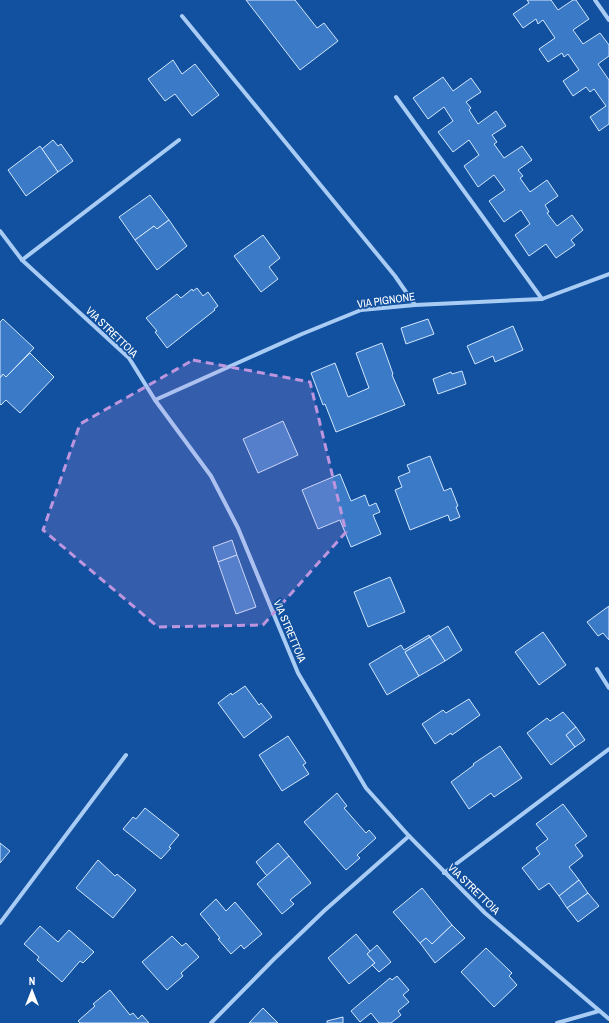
<svg xmlns="http://www.w3.org/2000/svg" width="609" height="1023" font-family="'Archivo Narrow',sans-serif">
  <style>
    .building { fill: #3b7ac6; stroke: #d2e6fe }
    .lines { fill: none; stroke-linecap: round; stroke-linejoin: round }
    .street { stroke: #a9ccf5; stroke-width: 4 }
    .marked { fill: #bd96df; fill-opacity: 0.2; stroke: #bd96df; stroke-width: 3; stroke-dasharray: 8 5; stroke-linejoin: round }
    .labels { text-anchor: middle; stroke-width: 3.5; stroke-linejoin: round; paint-order: stroke }
    .street-label { font-size: 11px; fill: #fff; stroke: #12519f }
  </style>
  <rect width="100%" height="100%" fill="#12519f"/>
  <g class="building">
    <path d="M 246,0 L 295,0 L 317,28 L 324,23 L 338,41 L 300,70 Z"/>
    <path d="M 527,0 L 551,0 L 558,10 L 573,0 L 576,0 L 589,19 L 573,30 L 583,44 L 600,33 L 609,45 L 609,56 L 598,64 L 609,80 L 609,124 L 599,131 L 590,117 L 606,106 L 594,89 L 590,92 L 586,87 L 573,96 L 563,81 L 579,70 L 568,54 L 564,57 L 562,53 L 548,62 L 539,49 L 555,38 L 543,20 L 538,24 L 536,19 L 523,28 L 513,14 L 529,3 Z"/>
    <path d="M 173,60 L 182,74 L 195,64 L 219,95 L 192,116 L 175,94 L 165,101 L 148,79 Z"/>
    <path d="M 443,77 L 453,91 L 471,78 L 481,92 L 466,102 L 471,108 L 469,110 L 478,124 L 496,111 L 506,126 L 492,135 L 497,142 L 494,144 L 504,158 L 522,146 L 532,160 L 518,170 L 523,176 L 520,178 L 530,192 L 547,180 L 558,196 L 545,205 L 549,212 L 547,213 L 557,226 L 572,215 L 583,230 L 571,240 L 575,245 L 556,258 L 546,244 L 529,256 L 515,235 L 530,224 L 521,210 L 504,222 L 489,201 L 505,190 L 494,175 L 478,187 L 464,166 L 479,155 L 469,140 L 453,152 L 438,132 L 453,121 L 444,107 L 428,119 L 413,98 Z"/>
    <path d="M 53,140 L 58,146 L 61,144 L 73,161 L 58,172 L 42,149 Z"/>
    <path d="M 40,146 L 58,172 L 26,196 L 8,170 Z"/>
    <path d="M 150,195 L 169,220 L 157,229 L 154,226 L 135,240 L 119,217 Z"/>
    <path d="M 169,220 L 187,246 L 157,270 L 135,240 L 154,226 L 157,229 Z"/>
    <path d="M 263,235 L 280,258 L 269,267 L 278,279 L 261,292 L 234,256 Z"/>
    <path d="M 197,288 L 203,296 L 208,292 L 218,306 L 214,309 L 215,310 L 167,348 L 155,332 L 157,331 L 146,318 L 177,294 L 181,298 L 192,289 L 193,291 Z"/>
    <path d="M 3,319 L 34,348 L 6,377 L 3,374 L 0,378 L 0,322 Z"/>
    <path d="M 428,319 L 434,334 L 406,344 L 401,328 Z"/>
    <path d="M 513,326 L 523,350 L 495,362 L 493,356 L 475,364 L 467,346 Z"/>
    <path d="M 382,343 L 393,374 L 392,375 L 405,405 L 336,432 L 325,404 L 323,405 L 311,373 L 335,363 L 348,397 L 369,388 L 356,353 Z"/>
    <path d="M 30,353 L 54,377 L 20,413 L 6,400 L 1,405 L 0,404 L 0,378 L 3,374 L 6,377 Z"/>
    <path d="M 462,371 L 466,384 L 438,394 L 433,379 L 451,372 L 452,374 Z"/>
    <path d="M 283,421 L 298,455 L 258,473 L 243,439 Z"/>
    <path d="M 430,456 L 444,491 L 451,488 L 458,506 L 456,507 L 460,517 L 450,521 L 448,515 L 410,530 L 395,490 L 402,487 L 398,477 L 410,472 L 407,465 Z"/>
    <path d="M 340,474 L 351,501 L 365,495 L 369,506 L 376,503 L 380,512 L 373,515 L 381,534 L 351,547 L 340,520 L 318,529 L 302,490 Z"/>
    <path d="M 232,540 L 237,555 L 218,562 L 213,547 Z"/>
    <path d="M 237,555 L 256,607 L 236,614 L 218,562 Z"/>
    <path d="M 390,577 L 405,612 L 368,627 L 354,592 Z"/>
    <path d="M 609,606 L 609,640 L 603,633 L 598,636 L 587,622 Z"/>
    <path d="M 448,626 L 462,650 L 445,661 L 430,637 Z"/>
    <path d="M 543,632 L 566,665 L 539,685 L 515,652 Z"/>
    <path d="M 429,635 L 430,637 L 405,652 L 419,676 L 387,695 L 369,664 L 401,645 L 404,650 Z"/>
    <path d="M 430,637 L 445,661 L 419,676 L 405,652 Z"/>
    <path d="M 245,686 L 259,705 L 261,703 L 272,717 L 244,738 L 218,703 L 231,693 L 232,695 Z"/>
    <path d="M 469,699 L 480,715 L 452,735 L 451,733 L 435,744 L 422,724 L 443,710 L 446,713 Z"/>
    <path d="M 563,712 L 576,727 L 566,735 L 575,747 L 551,765 L 527,733 L 547,718 L 550,721 Z"/>
    <path d="M 576,727 L 585,740 L 575,747 L 566,735 Z"/>
    <path d="M 288,736 L 306,763 L 303,765 L 309,774 L 282,791 L 259,755 Z"/>
    <path d="M 500,746 L 522,778 L 494,797 L 491,793 L 469,809 L 451,782 L 474,765 L 473,764 Z"/>
    <path d="M 337,793 L 347,806 L 344,808 L 366,833 L 369,830 L 376,838 L 357,855 L 360,858 L 346,870 L 304,822 Z"/>
    <path d="M 563,804 L 587,836 L 575,845 L 583,856 L 569,867 L 579,880 L 559,896 L 549,883 L 539,890 L 522,868 L 540,854 L 536,848 L 548,839 L 536,824 Z"/>
    <path d="M 145,808 L 179,835 L 169,847 L 171,848 L 161,859 L 123,829 L 133,817 L 136,819 Z"/>
    <path d="M 0,843 L 10,851 L 0,863 Z"/>
    <path d="M 278,843 L 289,856 L 267,876 L 256,862 Z"/>
    <path d="M 289,856 L 311,883 L 290,900 L 294,904 L 282,914 L 257,884 Z"/>
    <path d="M 98,860 L 115,876 L 117,874 L 136,890 L 113,918 L 76,888 Z"/>
    <path d="M 579,880 L 588,893 L 567,908 L 559,896 Z"/>
    <path d="M 422,888 L 452,925 L 432,944 L 426,938 L 420,943 L 393,912 Z"/>
    <path d="M 588,893 L 599,906 L 578,922 L 567,908 Z"/>
    <path d="M 216,899 L 226,911 L 235,902 L 262,934 L 244,949 L 241,945 L 231,954 L 218,939 L 220,938 L 200,914 Z"/>
    <path d="M 452,925 L 465,938 L 435,963 L 420,943 L 426,938 L 432,944 Z"/>
    <path d="M 40,926 L 58,942 L 69,930 L 94,952 L 83,963 L 80,961 L 62,982 L 37,960 L 39,957 L 24,944 Z"/>
    <path d="M 356,934 L 370,951 L 367,954 L 375,963 L 349,984 L 328,958 Z"/>
    <path d="M 172,936 L 182,946 L 186,943 L 199,957 L 181,973 L 183,976 L 167,990 L 142,962 Z"/>
    <path d="M 377,945 L 391,962 L 379,972 L 372,965 L 375,963 L 367,954 Z"/>
    <path d="M 486,948 L 512,973 L 509,976 L 517,985 L 494,1007 L 461,972 Z"/>
    <path d="M 397,976 L 409,990 L 403,995 L 409,1002 L 398,1011 L 401,1015 L 391,1023 L 379,1023 L 371,1013 L 360,1022 L 351,1011 L 390,978 L 392,980 Z"/>
    <path d="M 110,990 L 130,1015 L 133,1013 L 138,1019 L 142,1015 L 149,1023 L 80,1023 L 78,1021 L 95,1006 L 93,1004 Z"/>
    <path d="M 263,1008 L 278,1023 L 249,1023 Z"/>
    <path d="M 343,1017 L 343,1023 L 327,1023 L 327,1021 Z"/>
  </g>
  <g class="lines">
    <g class="street">
      <path d="M 595,0 L 609,20"/>
      <path d="M 182,16 L 395,276 L 415,305"/>
      <path d="M 396,97 L 542,299"/>
      <path d="M 0,231 L 22,260 L 129,358 L 155,400 L 211,476 L 238,528 L 298,673 L 366,788 L 409,836 L 485,913 L 609,1019"/>
      <path d="M 22,260 L 179,140"/>
      <path d="M 155,400 L 302,334 L 361,310 L 415,305 L 542,299 L 609,274"/>
      <path d="M 597,669 L 609,688"/>
      <path d="M 444,873 L 609,749"/>
      <path d="M 0,923 L 126,755"/>
      <path d="M 211,1023 L 274,959 L 325,910 L 409,836"/>
      <path d="M 557,1023 L 599,1011"/>
    </g>
  </g>
  <path class="marked" d="M 193,360 L 310,382 L 346,532 L 263,625 L 158,627 L 43,530 L 80,424 Z"/>
  <g class="labels">
    <g class="street-label">
      <text transform="translate(386 300) rotate(-8)" y="4">VIA PIGNONE</text>
      <text transform="translate(112 332) rotate(44)" y="4">VIA STRETTOIA</text>
      <text transform="translate(290 631) rotate(67)" y="4">VIA STRETTOIA</text>
      <text transform="translate(474 889) rotate(44)" y="4">VIA STRETTOIA</text>
    </g>
  </g>
  <g transform="translate(32 991)" stroke="#12519f" stroke-width="3" paint-order="stroke">
  <path d="M0-3L7 15L0 10L-7 15Z" fill="#ffffff"/>
  <text y="-6" font-size="11" font-weight="bold" text-anchor="middle" fill="#ffffff">N</text>
  </g>
</svg>
